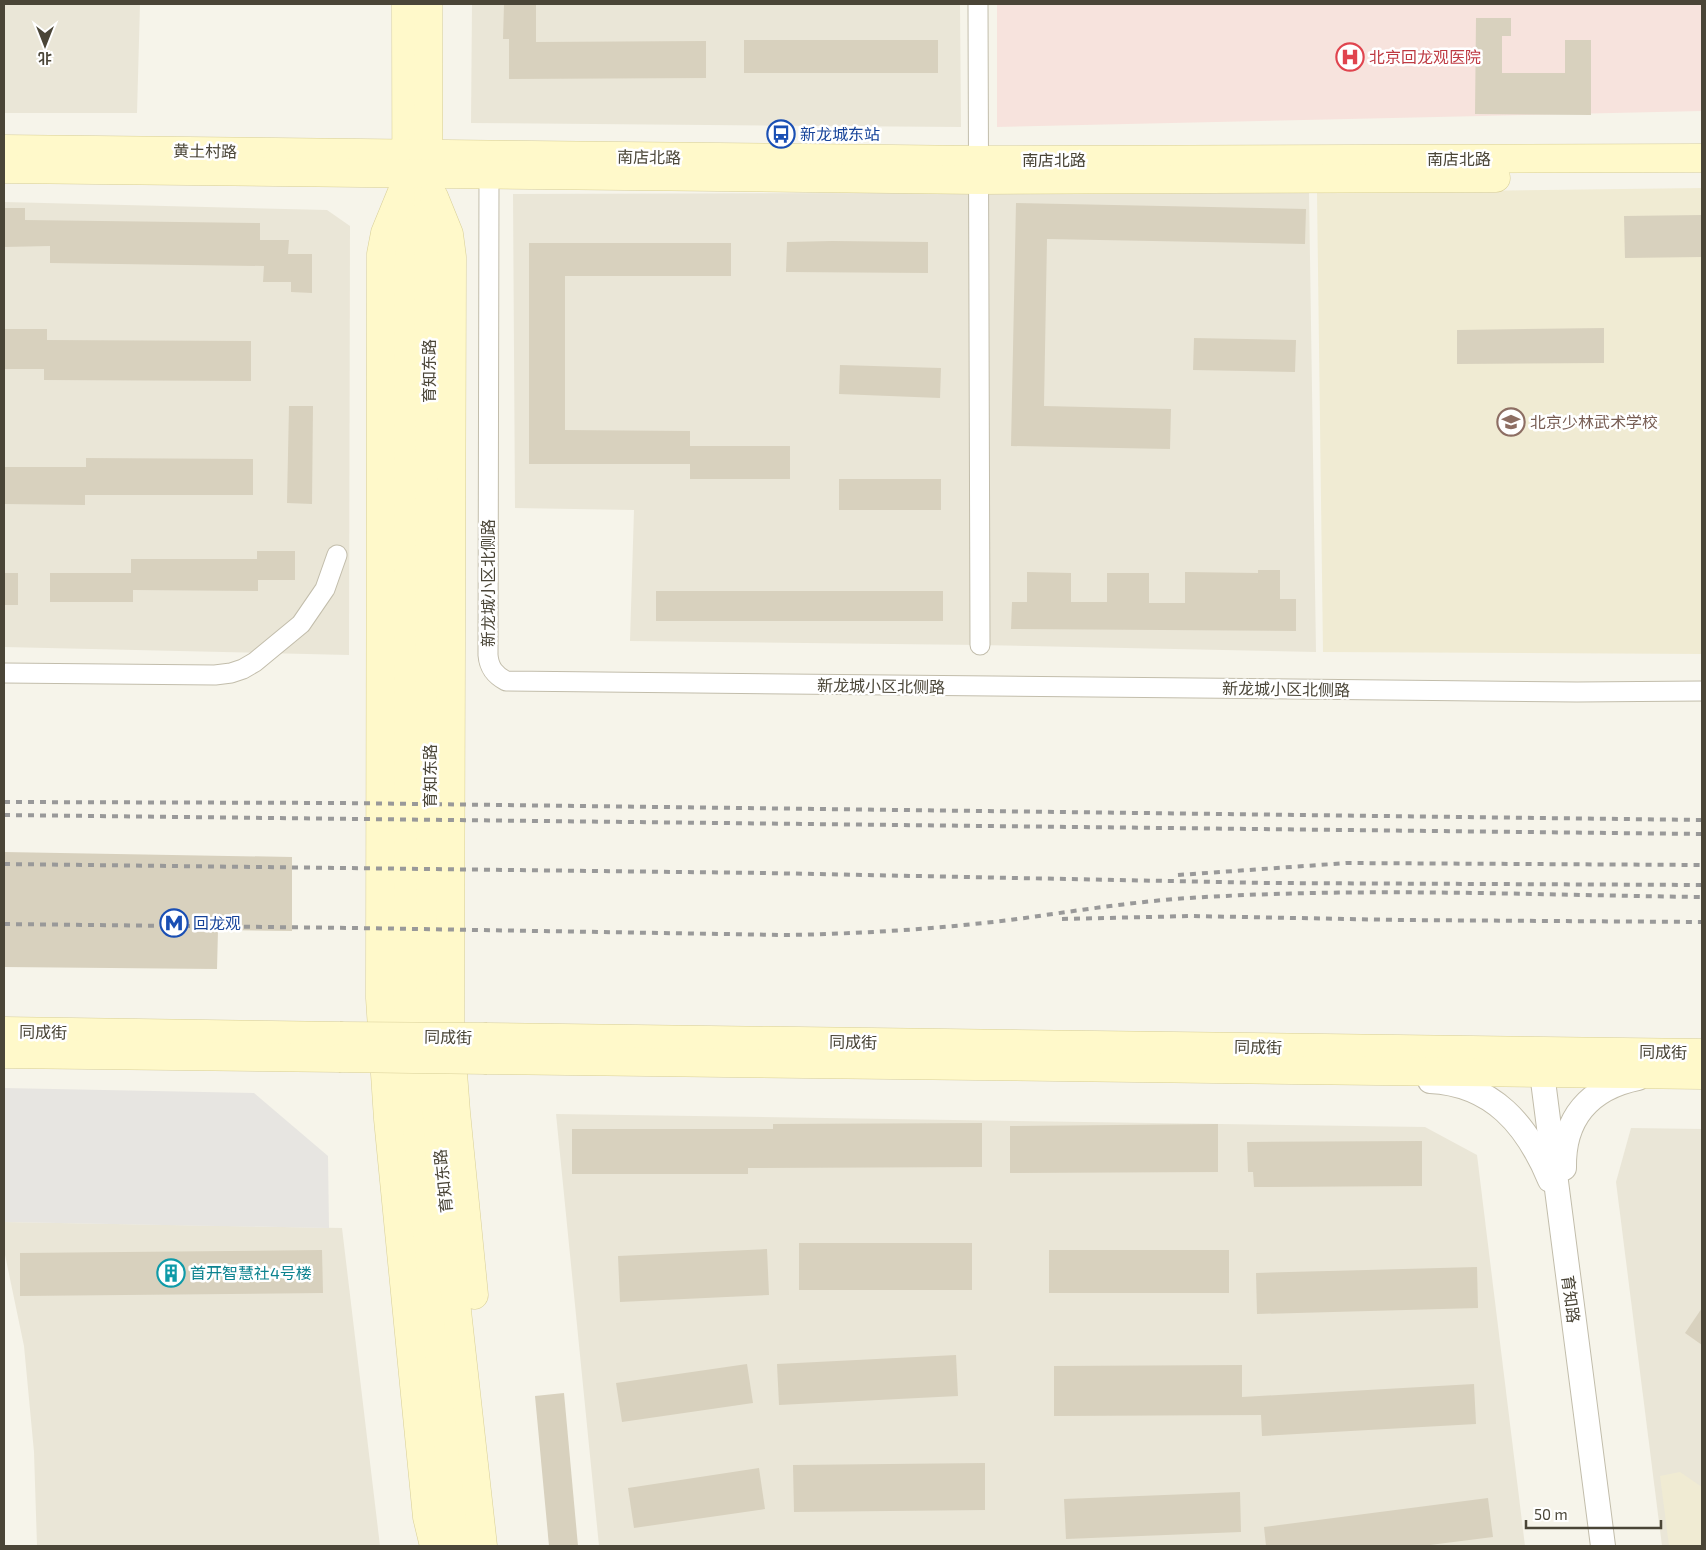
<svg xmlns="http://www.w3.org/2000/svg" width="1706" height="1550" font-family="'Exo 2','Noto Sans SC',sans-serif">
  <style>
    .residential { fill: #eae6d7 }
    .education { fill: #f0ebd3 }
    .medical { fill: #f7e3dd }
    .parking { fill: #e7e5e1 }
    .building { fill: #d8d1be }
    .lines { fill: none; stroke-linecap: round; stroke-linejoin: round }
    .minor-casing { stroke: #c2bdab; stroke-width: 21 }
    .tertiary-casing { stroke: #c2bdab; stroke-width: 26 }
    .secondary-casing { stroke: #d8cf97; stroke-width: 29 }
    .minor { stroke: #fff; stroke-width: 19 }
    .tertiary { stroke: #fff; stroke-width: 24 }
    .secondary { stroke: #fff9ca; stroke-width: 28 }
    .rail { stroke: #999; stroke-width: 4; stroke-dasharray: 6 6; stroke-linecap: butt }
    .secondary-bridge-casing { stroke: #d8cf97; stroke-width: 29; stroke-linecap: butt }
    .secondary-bridge { stroke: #fff9ca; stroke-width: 28 }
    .labels { text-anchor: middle; stroke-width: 5; stroke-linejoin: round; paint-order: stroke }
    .health-label { font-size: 16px; fill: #be3a42; stroke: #fff; text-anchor: start }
    .transit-label { font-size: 16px; fill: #164399; stroke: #fff; text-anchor: start }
    .street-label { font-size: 16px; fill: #4a4537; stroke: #fff }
    .education-label { font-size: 16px; fill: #785e54; stroke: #fff; text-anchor: start }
    .culture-label { font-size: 16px; fill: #0d838f; stroke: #fff; text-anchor: start }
  </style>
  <rect width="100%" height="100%" fill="#f6f4ea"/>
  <g class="residential">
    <path d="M 4,4 L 140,4 L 137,113 L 4,113 Z"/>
    <path d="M 472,4 L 960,4 L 961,127 L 471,123 Z"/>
    <path d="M 1309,192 L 1316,652 L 980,645 L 630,641 L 634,510 L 515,508 L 513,194 Z"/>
    <path d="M 4,202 L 327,210 L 350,226 L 349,655 L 4,647 Z"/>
    <path d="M 556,1114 L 1425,1127 L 1477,1155 L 1525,1546 L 599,1546 Z"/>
    <path d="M 1631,1128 L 1702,1129 L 1702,1546 L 1662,1546 L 1616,1182 Z"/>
    <path d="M 4,1222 L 342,1228 L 380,1546 L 37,1546 L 34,1452 L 24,1346 L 4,1250 Z"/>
  </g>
  <g class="education">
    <path d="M 1702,188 L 1702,654 L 1323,652 L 1317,193 Z"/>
    <path d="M 1680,1472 L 1702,1487 L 1702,1546 L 1669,1546 L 1660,1476 Z"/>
  </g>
  <path class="medical" d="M 997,4 L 1702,4 L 1702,111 L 997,127 Z"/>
  <path class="parking" d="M 4,1088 L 254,1093 L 328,1156 L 329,1228 L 4,1222 Z"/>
  <g class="building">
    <path d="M 504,4 L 536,4 L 536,42 L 706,41 L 706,78 L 509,79 L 509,39 L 503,39 Z"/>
    <path d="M 1476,18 L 1511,18 L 1511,36 L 1502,36 L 1502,73 L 1565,73 L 1565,40 L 1591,40 L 1591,115 L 1475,114 Z"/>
    <rect x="744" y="40" width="194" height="33"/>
    <path d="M 1016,203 L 1306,209 L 1305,244 L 1047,239 L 1044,406 L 1171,409 L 1170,449 L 1011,446 Z"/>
    <path d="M 4,208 L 25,208 L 25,220 L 260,223 L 260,240 L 289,240 L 288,254 L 312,254 L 312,293 L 291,292 L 291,282 L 263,282 L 264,266 L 50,263 L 50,246 L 4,247 Z"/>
    <path d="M 1702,215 L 1702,257 L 1625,258 L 1624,216 Z"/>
    <path d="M 832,241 L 928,242 L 928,273 L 786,272 L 787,242 Z"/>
    <path d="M 529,243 L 731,243 L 731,276 L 565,276 L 565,430 L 690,431 L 690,446 L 790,446 L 790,479 L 690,479 L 690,464 L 529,464 Z"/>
    <path d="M 1604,328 L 1604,363 L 1457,364 L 1457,330 Z"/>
    <path d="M 4,329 L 47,329 L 47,340 L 251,341 L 251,381 L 44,380 L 44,369 L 4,369 Z"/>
    <path d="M 1194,338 L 1296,340 L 1295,372 L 1193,370 Z"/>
    <path d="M 840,365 L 941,368 L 940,398 L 839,394 Z"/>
    <path d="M 289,406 L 313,406 L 312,504 L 287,503 Z"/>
    <path d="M 86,458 L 253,459 L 253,495 L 85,495 L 85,505 L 4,504 L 4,467 L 86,467 Z"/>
    <rect x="839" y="479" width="102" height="31"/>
    <path d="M 257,551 L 295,551 L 295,580 L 258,580 L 258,591 L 133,590 L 133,602 L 50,602 L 50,573 L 131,573 L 131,559 L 257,559 Z"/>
    <path d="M 1258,570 L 1280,570 L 1280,599 L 1296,599 L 1296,631 L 1011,629 L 1012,602 L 1027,602 L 1027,572 L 1071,573 L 1071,602 L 1107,602 L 1107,573 L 1149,573 L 1149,603 L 1185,603 L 1185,572 L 1258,573 Z"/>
    <rect x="4" y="573" width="14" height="32"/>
    <rect x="656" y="591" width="287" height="30"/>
    <path d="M 4,852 L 292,857 L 292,931 L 218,930 L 217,969 L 4,967 Z"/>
    <path d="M 982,1123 L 982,1167 L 748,1168 L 748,1174 L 572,1174 L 572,1129 L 773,1129 L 773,1124 Z"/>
    <path d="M 1218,1124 L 1218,1172 L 1010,1173 L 1010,1126 Z"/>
    <path d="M 1422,1141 L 1422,1186 L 1254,1187 L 1253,1172 L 1248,1172 L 1247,1142 Z"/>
    <rect x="799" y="1243" width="173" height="47"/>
    <path d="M 767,1249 L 769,1295 L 620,1302 L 618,1256 Z"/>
    <path d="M 322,1250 L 323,1293 L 20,1296 L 20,1253 Z"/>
    <rect x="1049" y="1250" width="180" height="43"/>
    <path d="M 1477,1267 L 1478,1308 L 1257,1314 L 1256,1273 Z"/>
    <path d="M 1702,1308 L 1702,1345 L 1685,1333 Z"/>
    <path d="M 956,1355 L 958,1396 L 779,1405 L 777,1364 Z"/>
    <path d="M 747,1364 L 753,1403 L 622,1422 L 616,1383 Z"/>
    <path d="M 1242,1365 L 1242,1397 L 1474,1384 L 1476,1424 L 1262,1436 L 1261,1415 L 1054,1416 L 1054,1366 Z"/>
    <path d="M 564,1393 L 578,1546 L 549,1546 L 535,1396 Z"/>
    <path d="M 985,1463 L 985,1510 L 794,1512 L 793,1465 Z"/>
    <path d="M 759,1468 L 765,1509 L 634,1528 L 628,1488 Z"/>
    <path d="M 1240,1492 L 1241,1532 L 1066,1539 L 1064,1499 Z"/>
    <path d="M 1488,1498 L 1493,1537 L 1422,1546 L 1266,1546 L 1264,1527 Z"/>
  </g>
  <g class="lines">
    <g class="minor-casing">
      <g id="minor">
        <path d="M 978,4 L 980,645"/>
        <path d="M 489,174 L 488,655 C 489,668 495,675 506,681 L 1577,692 L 1702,691"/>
        <path d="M 4,673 L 215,675 L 231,673 L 243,669 L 255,662 L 301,624 L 325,589 L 337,555"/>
      </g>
    </g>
    <g class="tertiary-casing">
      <g id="tertiary">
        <path d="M 1542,1055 L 1542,1073 L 1603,1546"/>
        <path d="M 1430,1081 C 1493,1084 1527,1125 1550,1180"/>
        <path d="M 1564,1168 C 1563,1118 1589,1088 1638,1078"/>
      </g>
    </g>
    <g class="secondary-casing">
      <g id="secondary">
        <path d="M 406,4 L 408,1035 L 413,1117 L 457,1546"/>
        <path d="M 428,4 L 431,1034 L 440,1157 L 483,1546"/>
        <path d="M 4,149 L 979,160 L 1702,158"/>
        <path d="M 4,169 L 979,180 L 1496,178"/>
        <path d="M 401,194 L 385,233 L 381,254 L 380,998 L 388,1119 L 427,1517 L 434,1546"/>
        <path d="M 434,197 L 449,234 L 452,257 L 450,1034 L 456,1112 L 474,1295"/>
        <path d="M 4,1031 L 340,1036"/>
        <path d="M 487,1037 L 1702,1053"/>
        <path d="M 4,1054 L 339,1058"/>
        <path d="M 487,1060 L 1702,1075"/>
      </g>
    </g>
    <use href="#minor" class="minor"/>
    <use href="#tertiary" class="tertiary"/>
    <use href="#secondary" class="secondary"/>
    <g class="rail">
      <path d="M 4,802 L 341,803 L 1702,820"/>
      <path d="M 4,815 L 1702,834"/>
      <path d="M 4,864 L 765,873 L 1269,883 L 1702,885"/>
      <path d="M 1178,875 L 1347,863 L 1702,865"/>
      <path d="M 1062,919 L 1191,916 L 1400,920 L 1702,922"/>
      <path d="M 4,924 L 356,928 L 784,935 C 860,934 935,929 1010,920 C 1069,912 1129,902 1189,898 C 1360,887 1531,895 1702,897"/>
    </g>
    <g class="secondary-bridge-casing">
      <g id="secondary-bridge">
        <path d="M 340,1036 L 487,1037"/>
        <path d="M 339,1058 L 487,1060"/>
      </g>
    </g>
    <use href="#secondary-bridge" class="secondary-bridge"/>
  </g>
  <defs>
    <g id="hospital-ring" transform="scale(1.4375)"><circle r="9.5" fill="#fff" stroke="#e0444e" stroke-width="1.5"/><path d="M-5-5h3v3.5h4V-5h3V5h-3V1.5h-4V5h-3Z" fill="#e0444e"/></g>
    <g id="bus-ring" transform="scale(1.4375)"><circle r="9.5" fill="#fff" stroke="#1a4fb4" stroke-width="1.5"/><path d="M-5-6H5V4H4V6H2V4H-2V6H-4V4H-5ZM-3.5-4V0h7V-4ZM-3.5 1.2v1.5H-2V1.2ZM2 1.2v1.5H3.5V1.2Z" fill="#1a4fb4"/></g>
    <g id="school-ring" transform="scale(1.4375)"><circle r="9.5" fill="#fff" stroke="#8d6e63" stroke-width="1.5"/><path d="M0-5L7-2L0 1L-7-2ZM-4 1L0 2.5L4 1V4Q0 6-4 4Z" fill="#8d6e63"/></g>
    <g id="metro-ring" transform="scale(1.4375)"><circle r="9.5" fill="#fff" stroke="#1a4fb4" stroke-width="1.5"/><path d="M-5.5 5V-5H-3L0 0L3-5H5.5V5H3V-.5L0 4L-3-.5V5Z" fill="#1a4fb4"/></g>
    <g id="building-ring" transform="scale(1.4375)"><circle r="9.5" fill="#fff" stroke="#0f9aa8" stroke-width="1.5"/><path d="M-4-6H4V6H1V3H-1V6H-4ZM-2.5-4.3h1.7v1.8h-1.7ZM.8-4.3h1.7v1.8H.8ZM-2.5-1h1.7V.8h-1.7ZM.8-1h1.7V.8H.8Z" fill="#0f9aa8"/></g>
  </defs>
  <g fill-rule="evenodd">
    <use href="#hospital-ring" x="1350" y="57"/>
    <use href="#bus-ring" x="781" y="134"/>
    <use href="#school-ring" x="1511" y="422"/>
    <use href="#metro-ring" x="174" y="923"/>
    <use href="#building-ring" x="171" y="1273"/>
  </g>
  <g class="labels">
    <g class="health-label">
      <text x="1369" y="63">北京回龙观医院</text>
    </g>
    <g class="transit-label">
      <text x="800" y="140">新龙城东站</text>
      <text x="193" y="929">回龙观</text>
    </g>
    <g class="street-label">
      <text transform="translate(205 151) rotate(1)" y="6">黄土村路</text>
      <text transform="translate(649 157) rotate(1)" y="6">南店北路</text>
      <text x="1459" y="165">南店北路</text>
      <text x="1054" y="166">南店北路</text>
      <text transform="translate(429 371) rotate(-90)" y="6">育知东路</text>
      <text transform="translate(488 583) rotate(-90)" y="6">新龙城小区北侧路</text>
      <text transform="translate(881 686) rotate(1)" y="6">新龙城小区北侧路</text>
      <text transform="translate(1286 689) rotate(1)" y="6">新龙城小区北侧路</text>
      <text transform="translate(430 776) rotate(-90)" y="6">育知东路</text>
      <text transform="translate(43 1032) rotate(1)" y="6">同成街</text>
      <text transform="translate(448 1037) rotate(1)" y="6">同成街</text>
      <text transform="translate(853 1042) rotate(1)" y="6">同成街</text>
      <text transform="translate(1258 1047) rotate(1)" y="6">同成街</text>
      <text transform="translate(1663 1052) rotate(1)" y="6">同成街</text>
      <text transform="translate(443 1181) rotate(-96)" y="6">育知东路</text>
      <text transform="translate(1571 1299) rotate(83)" y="6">育知路</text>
    </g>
    <g class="education-label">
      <text x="1530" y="428">北京少林武术学校</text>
    </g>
    <g class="culture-label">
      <text x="190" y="1279">首开智慧社4号楼</text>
    </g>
  </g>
  <rect width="1706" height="1550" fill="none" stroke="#4a4537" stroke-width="10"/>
  <g transform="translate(45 45) rotate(180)" stroke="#ffffff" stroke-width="4" paint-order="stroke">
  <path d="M0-4L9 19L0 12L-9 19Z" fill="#4a4537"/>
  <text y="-8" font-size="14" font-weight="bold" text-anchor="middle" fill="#4a4537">北</text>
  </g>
  <path d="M1526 1520v8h135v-8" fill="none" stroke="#4a4537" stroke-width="2.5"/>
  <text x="1534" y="1520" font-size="15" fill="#4a4537" stroke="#ffffff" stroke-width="4" paint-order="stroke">50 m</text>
</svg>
